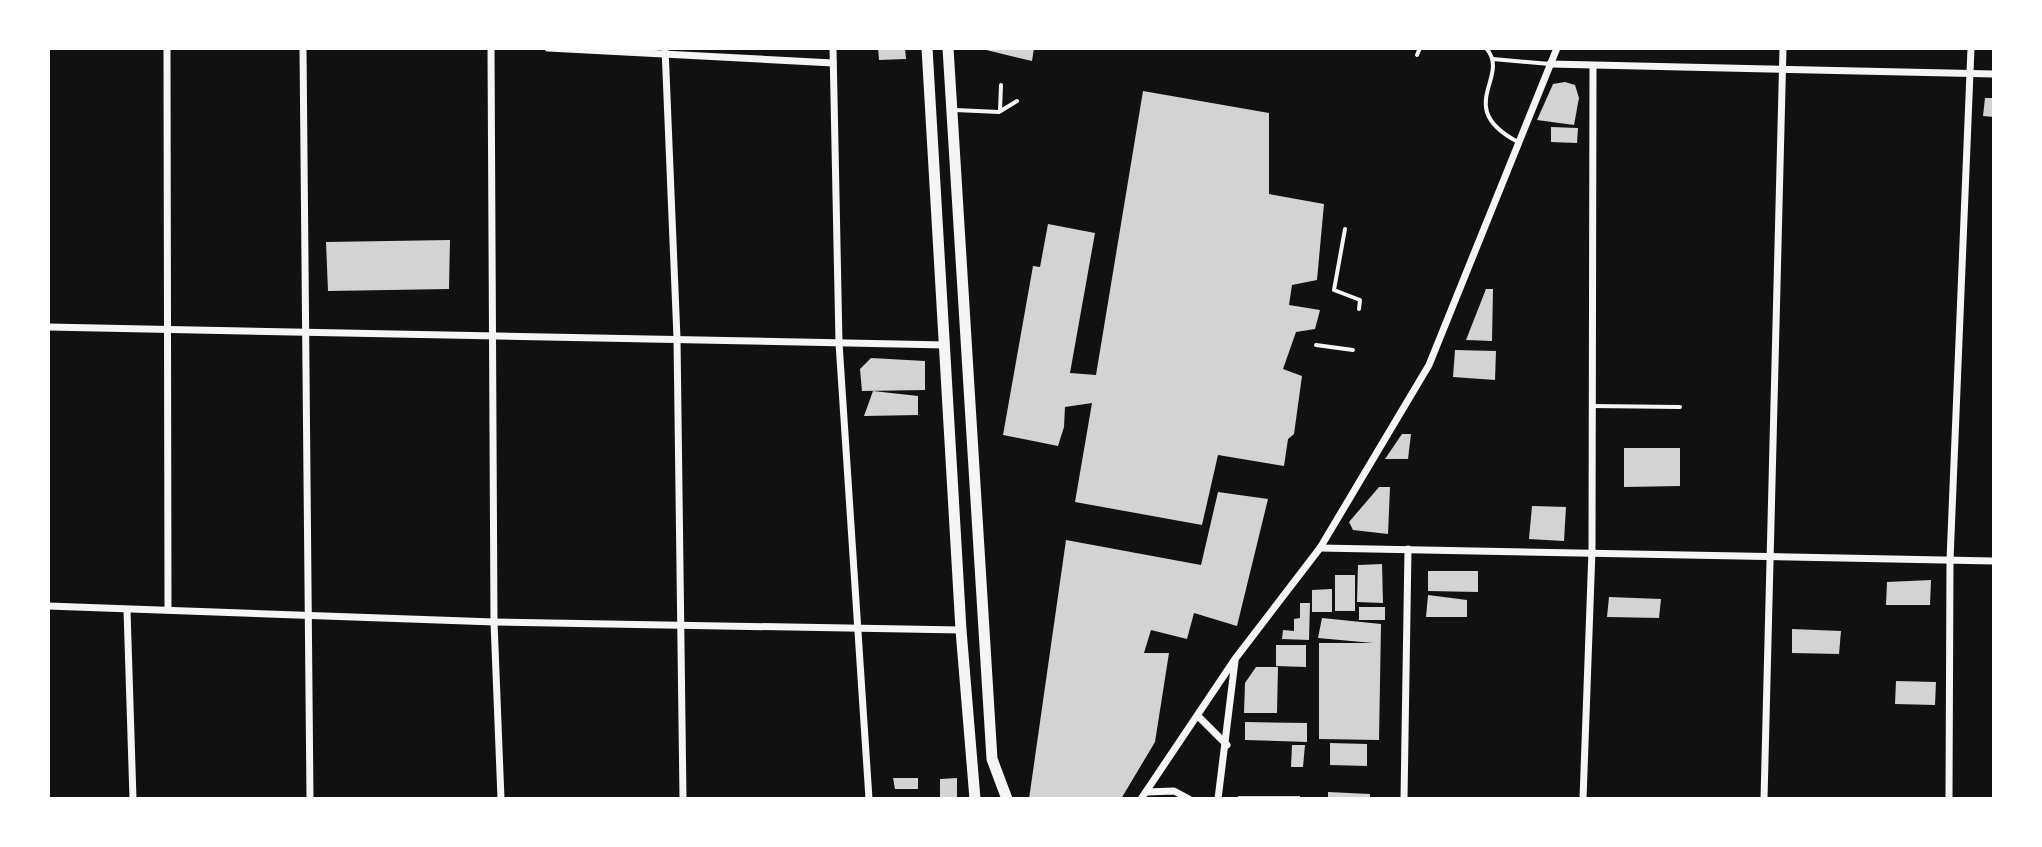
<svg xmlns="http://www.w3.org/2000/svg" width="2042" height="847" font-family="'Work Sans',sans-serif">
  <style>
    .building { fill: #d3d3d3 }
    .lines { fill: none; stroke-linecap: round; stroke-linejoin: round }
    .service { stroke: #f5f5f5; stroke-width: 4 }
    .minor { stroke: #f5f5f5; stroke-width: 7 }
    .primary { stroke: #f5f5f5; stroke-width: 11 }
  </style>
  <rect width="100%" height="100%" fill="#111"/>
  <g class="building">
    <path d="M 878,48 L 905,48 L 906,59 L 879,60 Z"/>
    <path d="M 978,48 L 1034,48 L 1032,61 Z"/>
    <path d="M 1565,82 L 1575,85 L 1579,98 L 1574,125 L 1537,120 L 1553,84 Z"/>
    <path d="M 1143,91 L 1269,113 L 1269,194 L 1324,204 L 1317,280 L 1292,285 L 1289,305 L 1320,310 L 1315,329 L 1296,332 L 1283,369 L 1302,376 L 1294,434 L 1288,439 L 1284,466 L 1218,455 L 1202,525 L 1075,502 L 1092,403 L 1065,407 L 1064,427 L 1058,446 L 1003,435 L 1033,266 L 1040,267 L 1048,224 L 1095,233 L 1070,373 L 1096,375 Z"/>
    <path d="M 1985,98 L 1994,98 L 1994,117 L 1983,116 Z"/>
    <path d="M 1551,127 L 1578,128 L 1577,143 L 1551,142 Z"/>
    <path d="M 450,240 L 449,289 L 328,291 L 326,242 Z"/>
    <path d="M 1486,289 L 1493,289 L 1492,341 L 1466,340 Z"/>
    <path d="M 1455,350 L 1496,351 L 1495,380 L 1453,377 Z"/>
    <path d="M 871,358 L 925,361 L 925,390 L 862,391 L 860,369 Z"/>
    <path d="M 873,391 L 918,396 L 918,415 L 864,416 Z"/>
    <path d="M 1402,434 L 1411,434 L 1408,459 L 1385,459 Z"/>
    <path d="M 1624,448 L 1680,448 L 1680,486 L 1624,487 Z"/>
    <path d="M 1379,487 L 1390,487 L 1388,534 L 1353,530 L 1349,522 Z"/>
    <path d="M 1218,492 L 1268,499 L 1237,626 L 1194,613 L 1187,639 L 1151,630 L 1144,653 L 1169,653 L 1155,742 L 1121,799 L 1029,799 L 1066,540 L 1201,565 Z"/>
    <path d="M 1532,506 L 1566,507 L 1564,541 L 1529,539 Z"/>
    <path d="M 1382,564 L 1383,603 L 1357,602 L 1358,565 Z"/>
    <path d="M 1428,571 L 1478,571 L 1478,592 L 1428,591 Z"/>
    <rect x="1335" y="575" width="20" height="36"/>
    <path d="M 1931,580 L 1930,605 L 1886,605 L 1887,582 Z"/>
    <path d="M 1332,589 L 1332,612 L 1312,612 L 1312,590 Z"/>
    <path d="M 1428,595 L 1467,600 L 1467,617 L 1426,617 Z"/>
    <path d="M 1609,597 L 1661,599 L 1659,618 L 1607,617 Z"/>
    <path d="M 1300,603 L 1310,603 L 1309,640 L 1282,639 L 1283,630 L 1294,631 L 1294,619 L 1300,618 Z"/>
    <rect x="1359" y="607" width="26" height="13"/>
    <path d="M 1322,618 L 1381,624 L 1379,740 L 1319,739 L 1319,643 L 1373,643 L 1318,638 Z"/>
    <path d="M 1792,629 L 1841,631 L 1839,654 L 1792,653 Z"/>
    <path d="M 1276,645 L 1306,645 L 1306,667 L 1276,666 Z"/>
    <path d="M 1256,667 L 1278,667 L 1277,713 L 1244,713 L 1245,683 Z"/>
    <path d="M 1896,681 L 1936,682 L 1935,705 L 1895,704 Z"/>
    <path d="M 1245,722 L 1307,723 L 1307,742 L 1245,740 Z"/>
    <path d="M 1330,743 L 1367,744 L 1367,766 L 1330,765 Z"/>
    <path d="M 1292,745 L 1305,745 L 1303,767 L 1291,767 Z"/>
    <path d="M 893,778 L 918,778 L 918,789 L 895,789 Z"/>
    <path d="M 957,778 L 957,799 L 940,799 L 940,779 Z"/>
    <path d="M 1328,792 L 1370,794 L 1370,799 L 1328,799 Z"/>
    <rect x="1238" y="796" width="62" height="3"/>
  </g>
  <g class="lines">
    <g class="service">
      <path d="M 1486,48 C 1512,77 1452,107 1518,142"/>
      <path d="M 1417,55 L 1420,48"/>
      <path d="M 1493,59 L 1550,64"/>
      <path d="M 955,110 L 999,112 L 1017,101"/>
      <path d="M 1000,111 L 1001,85"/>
      <path d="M 1345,229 L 1334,290 L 1360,300 L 1359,309"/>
      <path d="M 1316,345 L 1353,350"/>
      <path d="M 1592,406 L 1680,407"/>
    </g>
    <g class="minor">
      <path d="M 167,48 L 168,610"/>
      <path d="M 303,48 L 310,799"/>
      <path d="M 491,48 L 494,622 L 501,799"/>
      <path d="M 548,48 L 833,63"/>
      <path d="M 665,48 L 677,338 L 683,799"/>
      <path d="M 833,48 L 839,343 L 869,799"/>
      <path d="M 1550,64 L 1994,74"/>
      <path d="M 48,327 L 946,345"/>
      <path d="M 1320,548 L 1994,561"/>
      <path d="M 48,606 L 494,622 L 961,630"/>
      <path d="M 127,610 L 133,799"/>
      <path d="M 1198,716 L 1227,745"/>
      <path d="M 1146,792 L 1174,791 L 1189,799"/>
      <path d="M 1141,799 L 1235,659 L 1320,548 L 1429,365 L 1557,48"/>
      <path d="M 1218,799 L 1235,661"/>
      <path d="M 1404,799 L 1408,549"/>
      <path d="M 1583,799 L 1592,550 L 1593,67"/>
      <path d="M 1764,799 L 1783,48"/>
      <path d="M 1949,799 L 1950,560 L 1971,48"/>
    </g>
    <g class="primary">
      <path d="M 927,48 L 961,630 L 975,799"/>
      <path d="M 948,48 L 992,759 L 1007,799"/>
    </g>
  </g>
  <rect width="2042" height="847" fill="none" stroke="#ffffff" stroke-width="100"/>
</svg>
